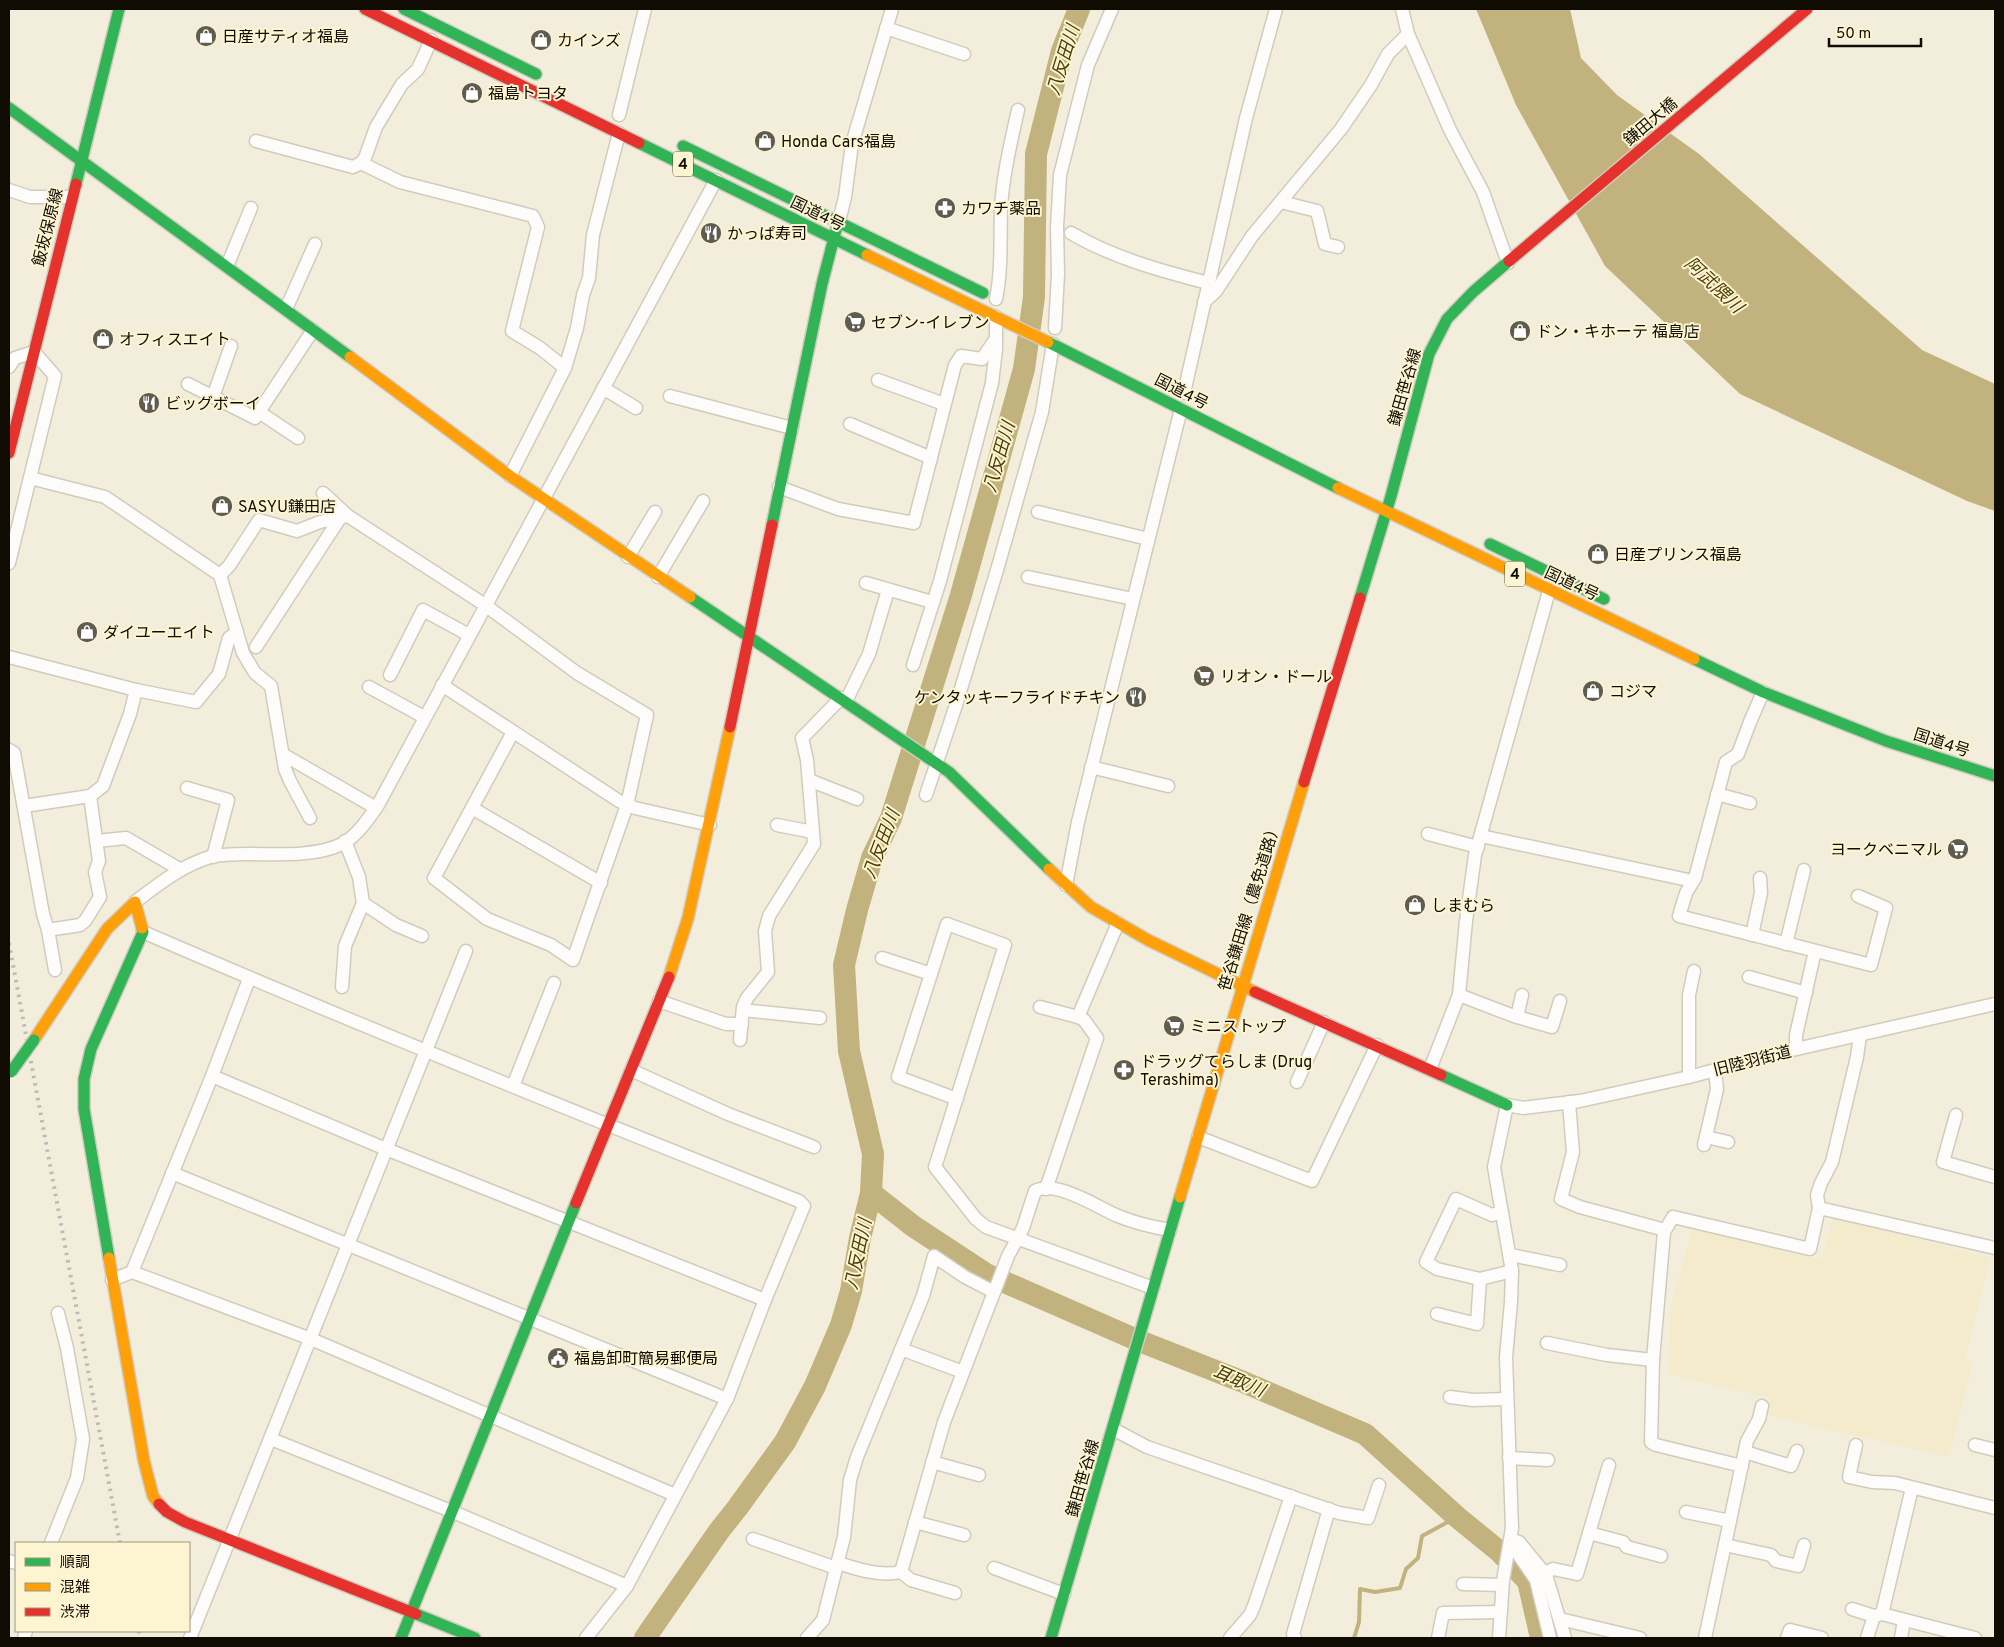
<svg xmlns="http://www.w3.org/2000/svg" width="2004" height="1647" font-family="Overpass,'Noto Sans JP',sans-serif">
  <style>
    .built { fill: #f4ebcd }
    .water { fill: #c1b27e }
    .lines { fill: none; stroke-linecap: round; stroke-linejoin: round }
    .stream { stroke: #c1b27e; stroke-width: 4 }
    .river { stroke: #c1b27e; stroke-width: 22 }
    .street-casing { stroke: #d0ccbd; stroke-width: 15 }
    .fast-casing { stroke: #d0ccbd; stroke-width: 14 }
    .slow-casing { stroke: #d0ccbd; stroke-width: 14 }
    .jam-casing { stroke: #d0ccbd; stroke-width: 14 }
    .street { stroke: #fdfcfa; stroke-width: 12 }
    .fast { stroke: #30b455; stroke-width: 11 }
    .slow { stroke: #ff9f0a; stroke-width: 11 }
    .jam { stroke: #e5322d; stroke-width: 11 }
    .rail { stroke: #bcbbb7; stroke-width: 4; stroke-dasharray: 2.5 5; stroke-linecap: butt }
    .fast-bridge-casing { stroke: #d0ccbd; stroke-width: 14; stroke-linecap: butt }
    .fast-bridge { stroke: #30b455; stroke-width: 11 }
    .labels { text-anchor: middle; stroke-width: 4; stroke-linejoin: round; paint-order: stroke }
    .shield { fill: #fdf4d2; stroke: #575241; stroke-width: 1 }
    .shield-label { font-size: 15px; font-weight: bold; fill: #100c03 }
    .poi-label { font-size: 16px; fill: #100c03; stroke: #fdf4d2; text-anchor: start }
    .street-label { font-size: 16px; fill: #100c03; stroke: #fdf4d2 }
    .water-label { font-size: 18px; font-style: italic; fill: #4d4008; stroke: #fdf4d2 }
  </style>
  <rect width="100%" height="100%" fill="#f3eedc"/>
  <path class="built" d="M 1833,1217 L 1990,1258 L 1966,1356 L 1972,1367 L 1954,1439 L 1947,1457 L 1767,1415 L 1770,1398 L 1668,1374 L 1671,1306 L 1692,1228 L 1821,1260 Z"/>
  <path class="water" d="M 1476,9 L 1570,9 L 1581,58 L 1617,95 L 1699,154 L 1922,350 L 1995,384 L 1995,511 L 1967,501 L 1740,394 L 1605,266 L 1516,105 Z"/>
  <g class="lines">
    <path class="stream" d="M 1354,1638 L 1359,1622 L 1360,1589 L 1375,1592 L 1400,1588 L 1406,1569 L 1418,1558 L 1422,1536 L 1457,1517"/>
    <g class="river">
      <path d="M 871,1193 L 913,1226 L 986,1274 L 1137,1340 L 1241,1381 L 1365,1434 L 1457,1517 L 1500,1552 L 1528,1581 L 1541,1638"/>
      <path d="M 645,1638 L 719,1531 L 738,1507 L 785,1442 L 815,1386 L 841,1325 L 851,1291 L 860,1238 L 871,1193 L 873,1154 L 849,1051 L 844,965 L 857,910 L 872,858 L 891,818 L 961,595 L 1024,369 L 1034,297 L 1036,154 L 1062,51 L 1079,9"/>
    </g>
    <g class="street-casing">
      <g id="street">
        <path d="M 1402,9 L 1408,34 L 1450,130 L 1483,192 L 1508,263"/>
        <path d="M 886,28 L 964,54"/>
        <path d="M 619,115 L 645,9"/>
        <path d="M 256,141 L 353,167 L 361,163 L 365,158 L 376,127 L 402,84 L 418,69 L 431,40"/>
        <path d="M 361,163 L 400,182 L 533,216 L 538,227 L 512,331 L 540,348 L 565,368"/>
        <path d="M 9,190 L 30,197 L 72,197"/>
        <path d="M 1281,202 L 1317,211 L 1325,244 L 1338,247"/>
        <path d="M 839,221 L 845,197 L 852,144 L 892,9"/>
        <path d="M 1071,233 C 1113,258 1162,271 1208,283"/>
        <path d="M 227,266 L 251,208"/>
        <path d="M 996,299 C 1002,269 1000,239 1001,208 C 1003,174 1011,142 1018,110"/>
        <path d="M 1204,302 L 1216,291 L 1252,236 L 1341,129 L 1371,85 L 1388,54 L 1408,34"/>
        <path d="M 286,309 L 315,244"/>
        <path d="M 1055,328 L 1058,274 L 1057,227 L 1060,175 L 1088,65 L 1112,9"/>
        <path d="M 9,367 L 15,358 L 34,352 L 55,376 L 9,563"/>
        <path d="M 878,380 L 944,404"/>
        <path d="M 188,384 L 255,418 L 313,330"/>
        <path d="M 603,388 L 636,408"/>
        <path d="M 1184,393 L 1246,118 L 1276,9"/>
        <path d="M 670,396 L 792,428"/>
        <path d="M 213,397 L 231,346"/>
        <path d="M 259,412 L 298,438"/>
        <path d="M 850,424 L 931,458"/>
        <path d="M 510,476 L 565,368 L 577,328 L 583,295 L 589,278 L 593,235 L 619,133"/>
        <path d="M 30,478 L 105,497 L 220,575 L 243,653 L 255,673 L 271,686 L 285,769 L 290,781 L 310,818"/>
        <path d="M 779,487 L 838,509 L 914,523 L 955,365 L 961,356 L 982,359 L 995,340"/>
        <path d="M 323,493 L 348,516"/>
        <path d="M 1038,512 L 1148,539"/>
        <path d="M 628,557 L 655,512"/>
        <path d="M 220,575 L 229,566 L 259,520 L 297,531 L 320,522 L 348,516 L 485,605 L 577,673 L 647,715 L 627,805 L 573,960 L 551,945 L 487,919 L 434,878 L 513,732"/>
        <path d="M 658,577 L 703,501"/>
        <path d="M 1028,577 L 1133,599"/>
        <path d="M 866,583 L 932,602"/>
        <path d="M 256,647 L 340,518"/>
        <path d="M 9,657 L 136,690 L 196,702 L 219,674 L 229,638 L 237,632"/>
        <path d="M 913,665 L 940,581 L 992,383 L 996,349 L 996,317"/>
        <path d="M 390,675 L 423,610 L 469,635"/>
        <path d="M 442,685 L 619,801 L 635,808 L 710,825"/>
        <path d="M 369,687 L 424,717"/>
        <path d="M 1763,692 L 1750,722 L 1738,754 L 1726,762 L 1695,878 L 1686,893 L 1679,916 L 1871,965 L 1886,908 L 1858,896"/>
        <path d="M 846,701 L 869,654 L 888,590"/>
        <path d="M 9,750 L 14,753 L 43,914 L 48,930 L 80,925 L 85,921 L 100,897 L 95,872 L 99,861 L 90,796"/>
        <path d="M 284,755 L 376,808"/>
        <path d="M 1091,767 L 1168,786"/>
        <path d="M 809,780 L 857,799"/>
        <path d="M 187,788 L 228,800 L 213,857"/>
        <path d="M 1717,794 L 1750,803"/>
        <path d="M 926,795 L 956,705 L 997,570 L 1042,412 L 1053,344"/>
        <path d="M 24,806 L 90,796 L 103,786 L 130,714 L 136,690"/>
        <path d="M 472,808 L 601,883"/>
        <path d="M 777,825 L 813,832"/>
        <path d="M 1428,834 L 1478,847"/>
        <path d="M 1481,836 L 1693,881"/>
        <path d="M 96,841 L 126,838 L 181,870"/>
        <path d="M 345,841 L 359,877 L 363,903 L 396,925 L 422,936"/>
        <path d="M 1066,885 L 1078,822 L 1181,409"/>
        <path d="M 135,902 C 159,884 181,866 210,857 C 223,854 235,854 248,854 C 276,854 316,857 342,844 C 357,836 369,818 378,805 L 716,180"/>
        <path d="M 48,930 L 55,970"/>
        <path d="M 143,932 C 360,1026 579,1114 799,1201 L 804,1206 L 765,1300 L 727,1399 L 627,1586 L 586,1638"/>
        <path d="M 1752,935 L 1761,893 L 1760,878"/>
        <path d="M 1786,944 L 1804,870"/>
        <path d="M 882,958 L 931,974"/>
        <path d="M 1749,977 L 1806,993"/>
        <path d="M 342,987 L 345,946 L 363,903"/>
        <path d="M 1459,995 L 1514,1016 L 1552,1027 L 1560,1001"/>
        <path d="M 659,1001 L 726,1024 L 742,1024"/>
        <path d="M 1040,1007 L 1078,1017"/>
        <path d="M 743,1010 L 820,1018"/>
        <path d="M 1517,1017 L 1522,995"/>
        <path d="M 740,1040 L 743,1007 L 747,998 L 768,972 L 765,931 L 769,916 L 814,844 L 807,760 L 802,738 L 841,698"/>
        <path d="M 1796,1049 L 1796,1035 L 1815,951"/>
        <path d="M 1430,1069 L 1459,995 L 1466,921 L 1475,855 L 1549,591"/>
        <path d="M 631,1070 L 728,1114 L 814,1147"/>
        <path d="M 212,1076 L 386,1149 L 765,1300"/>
        <path d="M 1689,1077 L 1689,995 L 1694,971"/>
        <path d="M 1297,1082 L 1324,1022"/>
        <path d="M 513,1086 L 554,983"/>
        <path d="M 957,1099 L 898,1077 L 947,924 L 1005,945 L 935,1167 L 976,1219 L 986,1227 L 1153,1288"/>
        <path d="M 1569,1102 L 1573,1152 L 1561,1199 L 1580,1207 L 1665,1230"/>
        <path d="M 1956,1115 L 1943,1162 L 1995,1177"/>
        <path d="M 1198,1137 L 1312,1181 L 1377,1045"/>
        <path d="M 1706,1137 L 1728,1142"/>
        <path d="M 1704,1145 L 1717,1089 L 1715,1070"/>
        <path d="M 172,1173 L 727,1399"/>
        <path d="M 1046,1189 L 1097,1038 L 1084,1020 L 1078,1017 L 1118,923"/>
        <path d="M 1819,1208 L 1817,1195 L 1821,1183 L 1832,1162 L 1857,1057 L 1860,1035"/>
        <path d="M 1502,1212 L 1492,1215 L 1456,1199 L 1426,1262 L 1437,1269 L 1480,1279 L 1512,1271"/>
        <path d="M 1511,1255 L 1560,1265"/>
        <path d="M 132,1272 L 311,1339 L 675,1495"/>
        <path d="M 112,1280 L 132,1272 L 212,1076 L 249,979"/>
        <path d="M 1437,1314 L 1477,1324 L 1480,1279"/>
        <path d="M 1547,1343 L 1607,1355 L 1653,1360"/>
        <path d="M 901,1349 L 963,1372"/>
        <path d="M 1450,1397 L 1473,1400 L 1506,1399"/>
        <path d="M 1113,1429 L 1147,1447 L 1339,1513 L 1368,1518 L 1379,1485"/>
        <path d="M 271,1439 L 451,1511 L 627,1586"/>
        <path d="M 1856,1445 L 1849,1477 L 1872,1482 L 1895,1483 L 1995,1508"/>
        <path d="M 1975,1445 L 1995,1450"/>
        <path d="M 1745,1452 L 1791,1466 L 1797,1451"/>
        <path d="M 1509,1458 L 1548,1460"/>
        <path d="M 932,1462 L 979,1475"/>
        <path d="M 1742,1466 L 1656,1445 L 1651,1442 L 1653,1360 L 1664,1232 L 1673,1217 L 1810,1249 L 1819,1208 L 1995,1248"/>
        <path d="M 1912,1488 L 1882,1614 L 1975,1638"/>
        <path d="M 1686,1512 L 1730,1521"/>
        <path d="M 915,1522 L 964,1535"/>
        <path d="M 1589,1533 L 1623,1542 L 1627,1547 L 1661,1556"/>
        <path d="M 753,1539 L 836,1568"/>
        <path d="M 1511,1539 L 1519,1542 L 1546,1575 L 1565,1638"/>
        <path d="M 51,1543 L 77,1478 L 83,1439 L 67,1348 L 58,1313"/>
        <path d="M 1725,1545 L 1771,1555 L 1776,1561 L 1798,1566 L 1804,1545"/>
        <path d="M 1510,1547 L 1516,1551 L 1536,1580 L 1550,1638"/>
        <path d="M 9,1561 L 16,1563"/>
        <path d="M 838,1563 C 857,1569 880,1577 901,1572 L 944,1422 L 1008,1256 L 1023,1228 L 1035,1191 C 1055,1179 1099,1208 1118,1216 C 1135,1223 1152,1227 1170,1230"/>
        <path d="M 994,1568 L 1064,1594"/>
        <path d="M 901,1572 L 911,1580 L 955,1593"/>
        <path d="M 1545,1573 L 1553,1569 L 1577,1574 L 1609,1465"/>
        <path d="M 1463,1584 L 1502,1585"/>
        <path d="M 1852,1609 L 1874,1616"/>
        <path d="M 1560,1619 L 1640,1638"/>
        <path d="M 24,1638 L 26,1631"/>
        <path d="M 190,1638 L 466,951"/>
        <path d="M 807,1638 L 823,1620 L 844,1537 L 850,1480 L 857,1457 L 923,1296 L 934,1256 L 965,1277 L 994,1292"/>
        <path d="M 1230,1638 L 1250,1615 L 1254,1606 L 1291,1496"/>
        <path d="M 1295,1638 L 1293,1634 L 1329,1509"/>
        <path d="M 1438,1638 L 1443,1613 L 1501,1612"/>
        <path d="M 1499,1638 L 1503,1581 L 1512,1528 L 1506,1357 L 1511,1302 L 1512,1271 L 1494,1167 L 1507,1105 L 1523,1108 L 1580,1101 L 1689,1077 L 1779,1053 L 1995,1004"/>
        <path d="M 1705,1638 L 1747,1441 L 1759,1419 L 1762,1406"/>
        <path d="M 1787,1638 L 1790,1630 L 1822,1638"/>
        <path d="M 1867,1638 L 1874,1616 L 1882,1614"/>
        <path d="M 1901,1638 L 1904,1620"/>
      </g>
    </g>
    <g class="fast-casing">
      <g id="fast">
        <path d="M 404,9 L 536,74"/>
        <path d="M 9,108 L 350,357"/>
        <path d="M 639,143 L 867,255"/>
        <path d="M 683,146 L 983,293"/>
        <path d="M 76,184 L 119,9"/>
        <path d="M 1048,342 L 1338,488"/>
        <path d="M 772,525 L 822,284 L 837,226"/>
        <path d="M 1490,544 L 1604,599"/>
        <path d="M 690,597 L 949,772 L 1049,869"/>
        <path d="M 1360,598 L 1391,496 L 1429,354 L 1447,319 L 1473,292 L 1509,261"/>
        <path d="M 1694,659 L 1763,692 L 1886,741 L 1995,776"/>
        <path d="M 1441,1075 L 1507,1105"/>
        <path d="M 109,1258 L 84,1109 L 84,1079 L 91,1049 L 143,932 L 142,928"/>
        <path d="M 416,1614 L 475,1638"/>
        <path d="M 401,1638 L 576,1203"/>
        <path d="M 1051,1638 L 1180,1197"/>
      </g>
    </g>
    <g class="slow-casing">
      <g id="slow">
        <path d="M 867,255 L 1048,342"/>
        <path d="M 350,357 L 510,476 L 690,597"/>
        <path d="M 1338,488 L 1694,659"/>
        <path d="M 1049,869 L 1091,907 L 1148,940 L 1255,992"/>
        <path d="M 669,977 L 688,918 L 730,727"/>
        <path d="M 34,1040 L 107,929 L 135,902 L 142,928"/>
        <path d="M 1180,1197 L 1304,782"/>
        <path d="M 109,1258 L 144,1461 L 153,1496 L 159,1504"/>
      </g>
    </g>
    <g class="jam-casing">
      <g id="jam">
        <path d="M 365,9 L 639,143"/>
        <path d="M 1509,261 L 1807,9"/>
        <path d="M 9,453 L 76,184"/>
        <path d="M 730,727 L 772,525"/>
        <path d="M 1304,782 L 1360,598"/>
        <path d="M 1255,992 L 1441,1075"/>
        <path d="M 576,1203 L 669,977"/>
        <path d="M 159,1504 L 167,1512 L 185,1522 L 416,1614"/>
      </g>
    </g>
    <use href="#street" class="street"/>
    <use href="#fast" class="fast"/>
    <use href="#slow" class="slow"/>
    <use href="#jam" class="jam"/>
    <g class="rail">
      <path d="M 9,943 L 120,1543"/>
      <path d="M 139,1631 L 140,1638"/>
    </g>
    <g class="fast-bridge-casing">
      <path id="fast-bridge" d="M 11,1072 L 34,1040"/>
    </g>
    <use href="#fast-bridge" class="fast-bridge"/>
  </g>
  <defs>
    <g id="shop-disc" transform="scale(1.125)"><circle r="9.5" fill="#5f5b4f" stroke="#fdf4d2"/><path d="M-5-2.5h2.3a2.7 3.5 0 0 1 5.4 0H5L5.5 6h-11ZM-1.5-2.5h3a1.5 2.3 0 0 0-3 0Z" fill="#fff"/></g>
    <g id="pharmacy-disc" transform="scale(1.125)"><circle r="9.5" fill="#5f5b4f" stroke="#fdf4d2"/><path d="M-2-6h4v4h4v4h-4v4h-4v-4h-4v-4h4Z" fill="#fff"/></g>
    <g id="restaurant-disc" transform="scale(1.125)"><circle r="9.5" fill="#5f5b4f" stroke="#fdf4d2"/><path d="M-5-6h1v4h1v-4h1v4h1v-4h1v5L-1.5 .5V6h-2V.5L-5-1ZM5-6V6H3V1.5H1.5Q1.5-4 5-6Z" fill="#fff"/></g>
    <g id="supermarket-disc" transform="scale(1.125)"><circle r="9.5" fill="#5f5b4f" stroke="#fdf4d2"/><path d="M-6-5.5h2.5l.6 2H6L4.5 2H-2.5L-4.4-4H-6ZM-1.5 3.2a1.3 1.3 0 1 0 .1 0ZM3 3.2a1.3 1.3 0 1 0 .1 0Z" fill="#fff"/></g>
    <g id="civic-disc" transform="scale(1.125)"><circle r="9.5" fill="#5f5b4f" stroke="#fdf4d2"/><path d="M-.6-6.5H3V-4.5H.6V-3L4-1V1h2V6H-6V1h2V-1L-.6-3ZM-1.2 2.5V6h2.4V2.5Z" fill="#fff"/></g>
  </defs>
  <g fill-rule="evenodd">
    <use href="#shop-disc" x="206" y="36"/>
    <use href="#shop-disc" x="541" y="40"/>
    <use href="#shop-disc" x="472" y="93"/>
    <use href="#shop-disc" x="765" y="141"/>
    <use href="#pharmacy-disc" x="945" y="208"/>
    <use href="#restaurant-disc" x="711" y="233"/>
    <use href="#supermarket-disc" x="855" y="322"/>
    <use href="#shop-disc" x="1520" y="331"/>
    <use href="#shop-disc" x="103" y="339"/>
    <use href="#restaurant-disc" x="149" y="403"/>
    <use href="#shop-disc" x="222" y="506"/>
    <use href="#shop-disc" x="1598" y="554"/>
    <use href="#shop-disc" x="87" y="632"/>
    <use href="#supermarket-disc" x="1204" y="676"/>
    <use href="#shop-disc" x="1593" y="691"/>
    <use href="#restaurant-disc" x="1136" y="697"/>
    <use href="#supermarket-disc" x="1958" y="849"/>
    <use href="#shop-disc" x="1415" y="905"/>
    <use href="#supermarket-disc" x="1174" y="1026"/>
    <use href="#pharmacy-disc" x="1124" y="1070"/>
    <use href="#civic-disc" x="558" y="1358"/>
  </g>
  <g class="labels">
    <g class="shield">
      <rect x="673" y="151.5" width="20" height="25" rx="4"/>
      <rect x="1505" y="561.5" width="20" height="25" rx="4"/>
    </g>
    <g class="shield-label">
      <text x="683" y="169">4</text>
      <text x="1515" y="579">4</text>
    </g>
    <g class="poi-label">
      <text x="222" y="42">日産サティオ福島</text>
      <text x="557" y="46">カインズ</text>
      <text x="488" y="99">福島トヨタ</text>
      <text x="781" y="147">Honda Cars福島</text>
      <text x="961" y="214">カワチ薬品</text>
      <text x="727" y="239">かっぱ寿司</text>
      <text x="871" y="328">セブン-イレブン</text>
      <text x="1536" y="337">ドン・キホーテ 福島店</text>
      <text x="119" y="345">オフィスエイト</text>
      <text x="165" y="409">ビッグボーイ</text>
      <text x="238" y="512">SASYU鎌田店</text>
      <text x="1614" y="560">日産プリンス福島</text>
      <text x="103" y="638">ダイユーエイト</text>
      <text x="1220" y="682">リオン・ドール</text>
      <text x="1609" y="697">コジマ</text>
      <text x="1120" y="703" text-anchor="end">ケンタッキーフライドチキン</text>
      <text x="1942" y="855" text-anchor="end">ヨークベニマル</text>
      <text x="1431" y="911">しまむら</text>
      <text x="1190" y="1032">ミニストップ</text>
      <text x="1140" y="1067">ドラッグてらしま (Drug<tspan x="1140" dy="18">Terashima)</tspan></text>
      <text x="574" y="1364">福島卸町簡易郵便局</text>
    </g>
    <g class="street-label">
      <text transform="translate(1650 121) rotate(-40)" y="6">鎌田大橋</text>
      <text transform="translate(818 213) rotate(26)" y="6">国道4号</text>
      <text transform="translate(47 227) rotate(-76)" y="6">飯坂保原線</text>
      <text transform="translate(1404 387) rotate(-74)" y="6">鎌田笹谷線</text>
      <text transform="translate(1182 391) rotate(27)" y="6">国道4号</text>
      <text transform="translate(1572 583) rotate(25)" y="6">国道4号</text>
      <text transform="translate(1942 742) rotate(18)" y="6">国道4号</text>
      <text transform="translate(1249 906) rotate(-73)" y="6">笹谷鎌田線（農免道路）</text>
      <text transform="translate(1752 1060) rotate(-14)" y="6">旧陸羽街道</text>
      <text transform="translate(1082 1478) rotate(-74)" y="6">鎌田笹谷線</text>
    </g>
    <g class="water-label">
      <text transform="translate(1063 60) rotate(-73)" y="6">八反田川</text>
      <text transform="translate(1714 285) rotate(43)" y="6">阿武隈川</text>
      <text transform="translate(999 457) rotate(-74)" y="6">八反田川</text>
      <text transform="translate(881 844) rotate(-69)" y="6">八反田川</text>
      <text transform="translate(858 1254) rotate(-78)" y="6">八反田川</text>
      <text transform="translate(1239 1381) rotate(23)" y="6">耳取川</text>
    </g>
  </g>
  <rect width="2004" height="1647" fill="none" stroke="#100c03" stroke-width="20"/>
  <rect x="15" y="1542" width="175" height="90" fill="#fdf4d2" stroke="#9e977f"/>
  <rect x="25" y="1558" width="25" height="8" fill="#30b455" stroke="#9e977f"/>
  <text x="60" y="1567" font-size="15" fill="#100c03">順調</text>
  <rect x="25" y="1583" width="25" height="8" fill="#ff9f0a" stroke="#9e977f"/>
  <text x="60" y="1592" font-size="15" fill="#100c03">混雑</text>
  <rect x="25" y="1608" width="25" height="8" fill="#e5322d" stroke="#9e977f"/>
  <text x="60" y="1617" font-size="15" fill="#100c03">渋滞</text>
  <path d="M1829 38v8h92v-8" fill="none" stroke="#100c03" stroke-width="2.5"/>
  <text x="1836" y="38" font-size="15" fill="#100c03" stroke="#fdf4d2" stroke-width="4" paint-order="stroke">50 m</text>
</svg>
